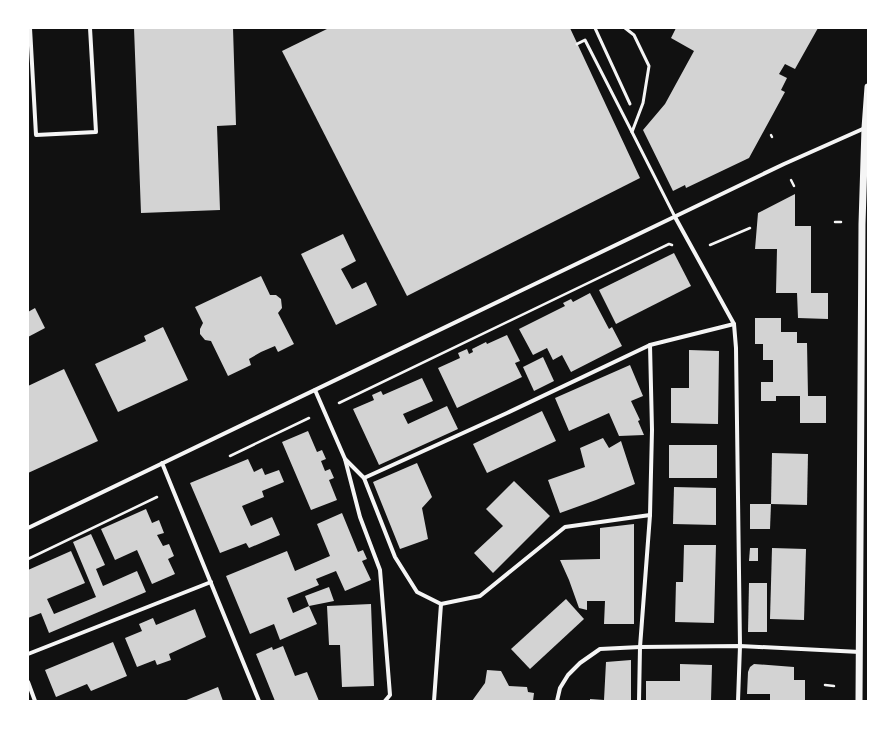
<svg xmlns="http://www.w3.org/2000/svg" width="896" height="729" font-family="Helvetica,sans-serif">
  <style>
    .building { fill: #d3d3d3 }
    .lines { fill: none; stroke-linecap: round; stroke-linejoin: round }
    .path { stroke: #f5f5f5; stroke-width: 2.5 }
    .service { stroke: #f5f5f5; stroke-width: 3 }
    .minor { stroke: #f5f5f5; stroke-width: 4 }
    .tertiary { stroke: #f5f5f5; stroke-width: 7 }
  </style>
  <rect width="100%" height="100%" fill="#111"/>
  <g class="building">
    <path d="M 134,28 L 233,28 L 236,125 L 217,126 L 220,210 L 141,213 Z"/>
    <path d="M 329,28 L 570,28 L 640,178 L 407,296 L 282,51 Z"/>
    <path d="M 676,28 L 818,28 L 795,69 L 785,64 L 779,74 L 787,78 L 781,90 L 785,92 L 749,158 L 686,188 L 685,185 L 673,191 L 643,130 L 665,104 L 694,51 L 671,38 Z"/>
    <path d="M 795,194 L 795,226 L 811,226 L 811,293 L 828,293 L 828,319 L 798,318 L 797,293 L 776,293 L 777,249 L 755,249 L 758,213 Z"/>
    <path d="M 343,234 L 356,261 L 341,269 L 352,289 L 366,282 L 377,305 L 336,325 L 301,254 Z"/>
    <path d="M 674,253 L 691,286 L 616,324 L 599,290 Z"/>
    <path d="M 261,276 L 270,295 L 276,295 L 281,299 L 282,308 L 278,313 L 294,344 L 278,352 L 275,346 L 261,352 L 249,359 L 251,365 L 228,376 L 211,341 L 205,340 L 200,334 L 200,329 L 203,323 L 195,307 Z"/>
    <path d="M 590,293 L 609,329 L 612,327 L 622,346 L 571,372 L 562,355 L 553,360 L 547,348 L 533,355 L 519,329 L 565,306 L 563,303 L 571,299 L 573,302 Z"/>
    <path d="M 35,308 L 45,328 L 28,337 L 28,312 Z"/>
    <path d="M 755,318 L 781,318 L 781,332 L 797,332 L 797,343 L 807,343 L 808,396 L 826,396 L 826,423 L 800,423 L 800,396 L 776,396 L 776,401 L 761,401 L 761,382 L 773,382 L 773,360 L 763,360 L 763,344 L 755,344 Z"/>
    <path d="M 163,327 L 188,380 L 118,412 L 95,364 L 146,341 L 144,336 Z"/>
    <path d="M 507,335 L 520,361 L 515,363 L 522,377 L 457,408 L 438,368 L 460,358 L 458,353 L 467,349 L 469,354 L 473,352 L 472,349 L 486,342 L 487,344 Z"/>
    <path d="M 689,350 L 719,351 L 718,424 L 671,423 L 671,388 L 689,388 Z"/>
    <path d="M 543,357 L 554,381 L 534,391 L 523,367 Z"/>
    <path d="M 630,365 L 643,396 L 631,401 L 640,420 L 638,421 L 644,435 L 619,436 L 609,413 L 569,431 L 555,398 Z"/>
    <path d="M 64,369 L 98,441 L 28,473 L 28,386 Z"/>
    <path d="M 422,378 L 433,401 L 403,414 L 408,424 L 447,406 L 458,429 L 379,465 L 353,409 L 374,400 L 372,395 L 381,391 L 383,395 Z"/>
    <path d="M 542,411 L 556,441 L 487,473 L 473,444 Z"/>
    <path d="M 308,431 L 317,452 L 322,450 L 326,459 L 321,461 L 325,471 L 330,469 L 334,478 L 329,480 L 337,500 L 311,510 L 282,442 Z"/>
    <path d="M 603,438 L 609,448 L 621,441 L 635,484 L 596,500 L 560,513 L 548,480 L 585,467 L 580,448 Z"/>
    <rect x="669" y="445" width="48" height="33"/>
    <path d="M 772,453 L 808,454 L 807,505 L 771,504 Z"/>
    <path d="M 248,459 L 254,472 L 262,468 L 265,475 L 279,470 L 284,482 L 262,491 L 264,497 L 242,506 L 251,526 L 272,517 L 280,535 L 249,548 L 246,543 L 220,553 L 190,483 Z"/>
    <path d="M 417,463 L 432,497 L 422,508 L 428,539 L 400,549 L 373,482 Z"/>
    <path d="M 514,481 L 550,516 L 493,573 L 474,553 L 503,526 L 486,509 Z"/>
    <path d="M 674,487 L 716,488 L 716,525 L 673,524 Z"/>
    <path d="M 750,504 L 771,504 L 770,529 L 750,529 Z"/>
    <path d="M 146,509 L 152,523 L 159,520 L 164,533 L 157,535 L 163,546 L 169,544 L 174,556 L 168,559 L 175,574 L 152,584 L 137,550 L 115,560 L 101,529 Z"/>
    <path d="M 342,513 L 358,552 L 363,550 L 367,559 L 362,561 L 371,580 L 345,591 L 336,571 L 316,579 L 319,585 L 287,598 L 293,613 L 309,606 L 305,596 L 329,587 L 334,601 L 309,606 L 317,624 L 280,640 L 274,624 L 250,634 L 226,576 L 287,551 L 295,571 L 330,556 L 317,524 Z"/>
    <path d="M 634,524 L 634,624 L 604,624 L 605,601 L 587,601 L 587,610 L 579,608 L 569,580 L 560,560 L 600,559 L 600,528 Z"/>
    <path d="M 91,534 L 105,565 L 96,569 L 103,586 L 137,571 L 146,592 L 49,633 L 41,613 L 28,618 L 28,570 L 71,551 L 85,583 L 47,599 L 54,614 L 96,597 L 73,542 Z"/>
    <path d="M 684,545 L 716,545 L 714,623 L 675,622 L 676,582 L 683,582 Z"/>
    <path d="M 750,548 L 758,548 L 758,561 L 749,561 Z"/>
    <path d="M 772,548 L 806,549 L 804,620 L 770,619 Z"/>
    <path d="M 749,583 L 767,583 L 767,632 L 748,632 Z"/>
    <path d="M 566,599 L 584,619 L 530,669 L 511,649 Z"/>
    <path d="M 371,604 L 374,686 L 342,687 L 340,645 L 329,645 L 327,606 Z"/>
    <path d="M 195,609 L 206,637 L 169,654 L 171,660 L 157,665 L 155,660 L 137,667 L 125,638 L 142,631 L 139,624 L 153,618 L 156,625 Z"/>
    <path d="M 113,642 L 127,676 L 91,691 L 87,684 L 56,697 L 45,670 Z"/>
    <path d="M 283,646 L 295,676 L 307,672 L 319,701 L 275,701 L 256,654 L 272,647 L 273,650 Z"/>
    <path d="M 631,660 L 631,701 L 590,701 L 590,699 L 604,700 L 606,662 Z"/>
    <path d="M 680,664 L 712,665 L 711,701 L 646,701 L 646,681 L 680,681 Z"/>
    <path d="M 754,664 L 794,667 L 794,680 L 805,680 L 805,701 L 770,701 L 770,694 L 747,694 L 748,672 L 750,667 Z"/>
    <path d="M 487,670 L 501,671 L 509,686 L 527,687 L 528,692 L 534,693 L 533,701 L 472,701 L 485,683 Z"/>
    <path d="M 218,687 L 223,701 L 184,701 Z"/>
  </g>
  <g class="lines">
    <g class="path">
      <path d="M 771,135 L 772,137"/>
      <path d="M 791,180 L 794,186"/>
      <path d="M 835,222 L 841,222"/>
      <path d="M 710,245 L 750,228"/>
      <path d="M 339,403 L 669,244 L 672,245"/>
      <path d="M 230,456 L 309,418"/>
      <path d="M 28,559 L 157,497"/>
      <path d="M 825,685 L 834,686"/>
    </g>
    <g class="service">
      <path d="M 595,28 L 630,104"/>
      <path d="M 625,28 L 634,35 L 649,66 L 643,103 L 632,132 L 675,217"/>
      <path d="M 577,44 L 585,40 L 632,132"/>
    </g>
    <g class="minor">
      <path d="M 30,28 L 36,135 L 96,132 L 90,28"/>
      <path d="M 675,217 L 734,324 L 736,348 L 740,646 L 738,701"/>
      <path d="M 315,390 L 345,459 L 364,478 L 395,557 L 417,592 L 441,604 L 434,701"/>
      <path d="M 345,459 L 360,517 L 380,570 L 390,695 L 385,701"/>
      <path d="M 162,463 L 259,701"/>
      <path d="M 364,478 L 507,413 L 650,345 L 734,324"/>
      <path d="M 28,528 L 784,164 L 865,128"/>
      <path d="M 441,604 L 480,596 L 565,527 L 650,515"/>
      <path d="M 28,654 L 211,582"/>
      <path d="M 28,682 L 35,701"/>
      <path d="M 557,701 L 560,688 L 568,675 L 580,663 L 600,649 L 640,647 L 740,646 L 860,652"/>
      <path d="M 639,701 L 640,647 L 650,515 L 652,430 L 650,345"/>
    </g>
    <path class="tertiary" d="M 859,701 L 862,224 L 865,128 L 868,87"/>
  </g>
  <rect width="896" height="729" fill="none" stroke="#ffffff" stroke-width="58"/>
</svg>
